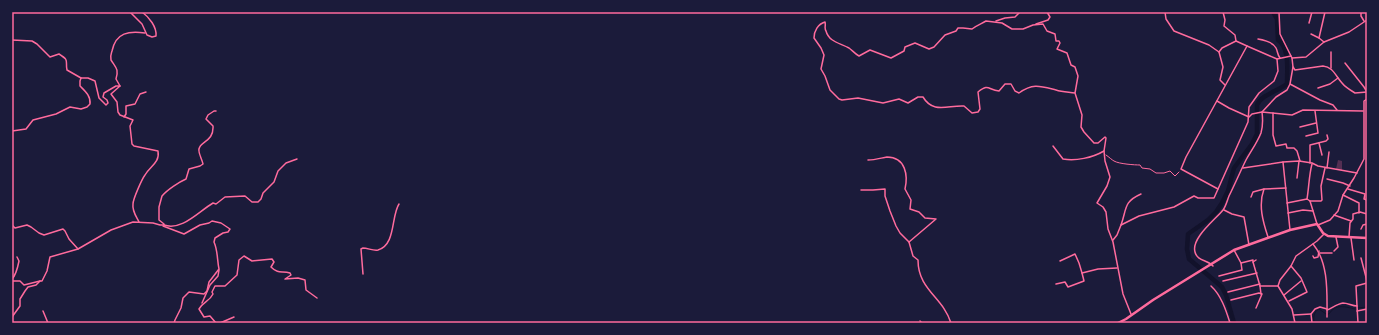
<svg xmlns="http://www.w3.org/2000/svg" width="1379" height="335" font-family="Rubik,sans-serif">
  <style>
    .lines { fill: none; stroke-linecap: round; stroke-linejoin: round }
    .stream { stroke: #12122b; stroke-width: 1 }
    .river { stroke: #12122b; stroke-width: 4.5 }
    .building { fill: #542f53 }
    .path { stroke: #ff6b9d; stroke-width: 1 }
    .minor { stroke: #ff6b9d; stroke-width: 1.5 }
    .primary { stroke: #ff6b9d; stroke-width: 2.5 }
    .neatline { fill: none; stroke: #ff6b9d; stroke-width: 1.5 }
  </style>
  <rect width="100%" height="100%" fill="#1b1b3a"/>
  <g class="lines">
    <g class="stream">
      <path d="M 1358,308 L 1367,307"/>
      <path d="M 1314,323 C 1313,318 1314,311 1319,309 L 1326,314 L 1329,314 C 1336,303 1345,307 1355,309"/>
    </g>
    <path class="river" d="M 1234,323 L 1226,295 L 1222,287 L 1189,259 L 1187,249 L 1188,234 L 1208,220 L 1216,212 L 1222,203 L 1228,191 L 1234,168 L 1252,144 L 1257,134 L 1257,105 C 1261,95 1278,91 1287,84 C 1287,72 1290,47 1278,40 L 1277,19 L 1273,12"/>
  </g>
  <path class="building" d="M 1338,160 L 1342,161 L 1342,170 L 1336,169 Z"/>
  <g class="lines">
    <path class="path" d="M 1106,155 C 1109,157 1112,160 1114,161 C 1119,164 1135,165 1140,165 L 1142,168 L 1150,169 L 1156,173 L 1164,173 L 1170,171 L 1175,176 L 1179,172"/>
    <g class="minor">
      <path d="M 130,12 L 142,24 L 147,35 L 152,37 L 156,36 C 157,27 149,17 142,12"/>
      <path d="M 1165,12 L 1166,19 L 1174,31 L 1209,45 L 1219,52 L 1223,67 L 1220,80 L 1225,85"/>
      <path d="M 1223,12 L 1225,20 L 1224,26 L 1235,35 L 1236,41"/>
      <path d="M 1279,12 L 1280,34 L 1291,56"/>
      <path d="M 1361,12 L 1361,16 L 1364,21"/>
      <path d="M 996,21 L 1005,18 L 1015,17 L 1020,12"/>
      <path d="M 1309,23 L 1312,12"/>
      <path d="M 1036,24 L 1048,20 L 1050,17 L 1047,12"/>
      <path d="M 1311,34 L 1319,38"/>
      <path d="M 1258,39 C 1264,40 1273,42 1276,48 C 1278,52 1277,54 1280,58"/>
      <path d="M 12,40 L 32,41 L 37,44 L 50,57 L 59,54 C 70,61 65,60 67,70 L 81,78"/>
      <path d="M 1324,42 L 1319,38 L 1325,12"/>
      <path d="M 1219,52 L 1222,48 L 1236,41 L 1247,46"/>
      <path d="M 1292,58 L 1293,67 L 1295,70 L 1323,66 C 1333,67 1335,75 1342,83 C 1345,87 1350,90 1355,93 L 1367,92"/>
      <path d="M 1345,63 L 1364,87 L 1367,92"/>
      <path d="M 1331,68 L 1331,52"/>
      <path d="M 1290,84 L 1320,100 L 1333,105 L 1337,110"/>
      <path d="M 120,86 L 116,79 C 119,69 116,68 111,60 C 110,56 111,54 112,51 C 116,32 129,31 145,33"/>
      <path d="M 1318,88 L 1330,84 L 1338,78"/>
      <path d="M 1075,93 C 1068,92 1062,92 1056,90 C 1040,86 1033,83 1019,93 L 1015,91 L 1011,84 L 1005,84 L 999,91 C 988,90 989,83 978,92 L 980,109 L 978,112 L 972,113 L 964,106 C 948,105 933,114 923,97 L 918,97 L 908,103 L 899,99 L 883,103 L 858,98 L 842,100 L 839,99 L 830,90 L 825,76 L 821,69 L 824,55 L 821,48 L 814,38 C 814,31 818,24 825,22 C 826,26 824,28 826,31 C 829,42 840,43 849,48 C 852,50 855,54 859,56 L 870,50 L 891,58 L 904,51 L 905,47 L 915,43 L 929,49 L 934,47 L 945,35 L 956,31 L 958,28 L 963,28 L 972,29 C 977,25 981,24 986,21 L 1002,23 L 1012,29 L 1023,29 L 1033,25 L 1043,24 L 1047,31 L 1055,34 L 1056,41 L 1059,41 L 1060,43 L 1057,49 L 1067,53 L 1071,65 L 1075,67 L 1078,76 L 1075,93 L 1082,115 L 1081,127 L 1084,132 L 1094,143 L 1098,143 L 1105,137 L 1106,138 L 1104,151 L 1105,161 L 1110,177 L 1107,186 L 1097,203 L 1103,207 L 1106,212 L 1108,229 L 1113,242 L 1123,294 L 1131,314"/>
      <path d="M 1217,101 L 1229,108 L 1249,117 L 1252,114 L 1262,112 L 1292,115 L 1303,110 L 1363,111"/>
      <path d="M 1273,113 L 1273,135 L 1276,146 L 1286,144 L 1287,148 L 1294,148 L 1297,151 L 1300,161"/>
      <path d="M 124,117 L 126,114 L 126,106 L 135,104 L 140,94 L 146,92"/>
      <path d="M 1300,127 L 1316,123"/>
      <path d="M 12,131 L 26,129 L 33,120 L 56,114 L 70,107 L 81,109 L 87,107 L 90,104 C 91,96 85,91 80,86 L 80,81 L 81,78 L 88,78 L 95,81 L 99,98 L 106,105 L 108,103 L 107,100 L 103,97 L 104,93 L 116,86 L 120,86 L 111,94 L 117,102 L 118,112 L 120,115 L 133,120 L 130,126 L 132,144 L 134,146 L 158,151 C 160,163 150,166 145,175 C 142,179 133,199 133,204 C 132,211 136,216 139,222"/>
      <path d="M 1306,136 L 1318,133 L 1315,111"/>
      <path d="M 1319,143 L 1322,155"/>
      <path d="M 1053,146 L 1063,159 C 1076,161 1092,158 1104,151"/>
      <path d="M 868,160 C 875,160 881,158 887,157 C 906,157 908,176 905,189 L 911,200 L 910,209 L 919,212 L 925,218 L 936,219 L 909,242"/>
      <path d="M 1283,162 L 1290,230"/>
      <path d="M 1310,163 L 1310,145 L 1326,141 L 1328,139 L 1327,135"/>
      <path d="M 1243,168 L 1283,162 L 1299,161 L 1312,163 L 1318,166 L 1357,173"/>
      <path d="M 1327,168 L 1329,152"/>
      <path d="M 1297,178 L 1299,161"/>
      <path d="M 1327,179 L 1343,183 L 1350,186"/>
      <path d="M 1218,189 L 1181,169 L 1186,157 L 1247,46 L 1277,59 L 1291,56 L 1292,58 L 1306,57 L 1324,42 L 1349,32 L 1367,20"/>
      <path d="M 1348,189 L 1365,194 L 1364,199 L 1367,200"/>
      <path d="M 861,190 L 873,190 L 885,189 L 885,196 L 890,211 L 896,226 L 900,233 L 909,242 L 913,256 L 918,260 C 918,290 943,297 951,323"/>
      <path d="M 1343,195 L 1359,203 L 1359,213"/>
      <path d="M 1251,197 L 1253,192 L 1264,189"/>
      <path d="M 1307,199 C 1309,187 1309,175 1312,164"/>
      <path d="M 1310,201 L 1321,201 L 1322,200 L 1321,186 L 1325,168"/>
      <path d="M 1287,203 L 1307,199 L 1310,201 L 1317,224"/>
      <path d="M 1224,210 L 1232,214 L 1244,217 L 1249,245"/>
      <path d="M 1288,213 L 1303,210 L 1313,211"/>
      <path d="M 1334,215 L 1351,221"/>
      <path d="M 1367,219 L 1367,220"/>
      <path d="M 12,225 L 15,228 L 27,225 L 31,227 L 39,233 L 44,235 L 63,229 L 65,231 L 69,239 L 78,249"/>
      <path d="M 164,225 C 182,231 198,212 213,203 L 216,204 L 225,197 L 245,196 L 252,202 L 258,202 L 261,199 L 263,193 L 274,182 L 278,171 L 286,163 L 297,159"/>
      <path d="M 1121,225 C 1127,209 1123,202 1141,194"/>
      <path d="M 1318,225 L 1330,220 L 1338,211 L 1343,195 L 1354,178 L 1364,159 L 1364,101 L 1367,99"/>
      <path d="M 163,226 L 184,234 L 200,225 L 209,223 L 212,221 L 221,223 L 230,229 L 228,232 L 223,233 L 215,238 L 214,242 C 218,251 217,260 219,269 L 209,282 L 207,291 L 204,294 L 189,292 L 183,298 L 181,308 L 175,320 L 174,323"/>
      <path d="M 1361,229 L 1363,225 L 1367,224"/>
      <path d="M 1268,237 C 1263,222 1258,205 1264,189 L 1286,188"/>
      <path d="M 1349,237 L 1350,223 L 1353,219 L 1353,214 L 1360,212 L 1367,214"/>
      <path d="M 1351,238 L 1354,260"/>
      <path d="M 1113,240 L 1117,235 L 1121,225 L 1139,216 L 1174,207 L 1194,196 L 1198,198 L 1214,198 L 1248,122 L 1249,107 L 1259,93 L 1274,81 L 1278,71 L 1277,59"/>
      <path d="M 1313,244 C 1329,263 1327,294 1327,317"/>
      <path d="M 1234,250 L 1241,263 L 1253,260 L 1253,262"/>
      <path d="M 1334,251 L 1338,247 L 1336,237"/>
      <path d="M 1320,253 L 1332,253"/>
      <path d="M 1313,256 L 1314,258 L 1318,257 L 1319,251"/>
      <path d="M 1361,258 L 1367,281"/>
      <path d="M 1256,260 L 1253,262 L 1260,286 L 1278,286"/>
      <path d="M 1060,261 L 1075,254 L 1079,263 L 1082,273 L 1098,269 L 1117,268"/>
      <path d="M 1213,266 C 1208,260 1197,261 1195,252 C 1191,238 1215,220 1223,210 C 1226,206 1227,201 1229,196 C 1235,184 1240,172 1246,160 C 1251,151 1257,143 1261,133 C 1263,126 1263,120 1262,112 L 1276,97 L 1287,90 L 1290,84 L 1293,67"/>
      <path d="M 363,274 L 361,249 L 363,248 C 368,248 373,251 378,250 C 396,245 391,216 399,204"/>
      <path d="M 1219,276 L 1242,270 L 1241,263"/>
      <path d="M 12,279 C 15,276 18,266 19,261 L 17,257"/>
      <path d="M 12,281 L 20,281 L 24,285 L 40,281"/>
      <path d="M 1223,281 L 1257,273"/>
      <path d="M 1056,284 L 1065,282 L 1068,287 L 1084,281 L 1082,273"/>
      <path d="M 1211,286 C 1221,295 1226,310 1230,323"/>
      <path d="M 1260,286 L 1261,294"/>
      <path d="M 1228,292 L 1260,284"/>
      <path d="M 1284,295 L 1301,281"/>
      <path d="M 1231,300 L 1259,293 L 1262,294 L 1256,308"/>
      <path d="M 1289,301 L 1307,292 L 1301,278 L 1291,266"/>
      <path d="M 202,303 L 210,285 L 218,276 L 219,270"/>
      <path d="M 1357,306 L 1358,323"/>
      <path d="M 1327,310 C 1332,308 1337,304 1343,303 C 1348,303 1352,306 1357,306 L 1356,286 L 1367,283"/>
      <path d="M 43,311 L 48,323"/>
      <path d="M 1357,311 L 1367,309"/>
      <path d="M 1294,315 L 1311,314"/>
      <path d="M 12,317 L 20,306 L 20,299 L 25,291 L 28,287 L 36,285 L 40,281 L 42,281 L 47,271 L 50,257 L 78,249 L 111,230 L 133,222 L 153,223 L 160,225 L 164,225 L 164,224 L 159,220 L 159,207 L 162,196 C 167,190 179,182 186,179 L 189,169 L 200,166 L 203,164 C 202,159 198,153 199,149 C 200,141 214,142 213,126 L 206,119 L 208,115 L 214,111 L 216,111"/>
      <path d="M 920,321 L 922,323"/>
      <path d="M 216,323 L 210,316 L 204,317 L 199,309 C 204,301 209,302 213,294 L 212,292 L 215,286 L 225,286 L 237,275 L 239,260 L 244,256 L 252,261 L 272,259 L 274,262 L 271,267 C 279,275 282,270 290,273 L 291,275 L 285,279 L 298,278 L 305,280 L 306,290 L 317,298"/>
      <path d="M 220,323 L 234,317"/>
      <path d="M 1295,323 L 1292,309 L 1278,286 L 1280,280 L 1291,266 L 1296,256 L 1317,241 L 1324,234"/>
      <path d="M 1312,323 L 1311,314 L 1315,309 L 1320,307 L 1327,309"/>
    </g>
    <path class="primary" d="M 1118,323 L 1126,319 L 1153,300 L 1234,250 L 1290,230 L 1317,224 L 1323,233 L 1328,236 L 1367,238"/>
  </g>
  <rect width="1379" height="335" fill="none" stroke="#1b1b3a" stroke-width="26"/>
  <rect x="13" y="13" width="1353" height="309" class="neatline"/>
</svg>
